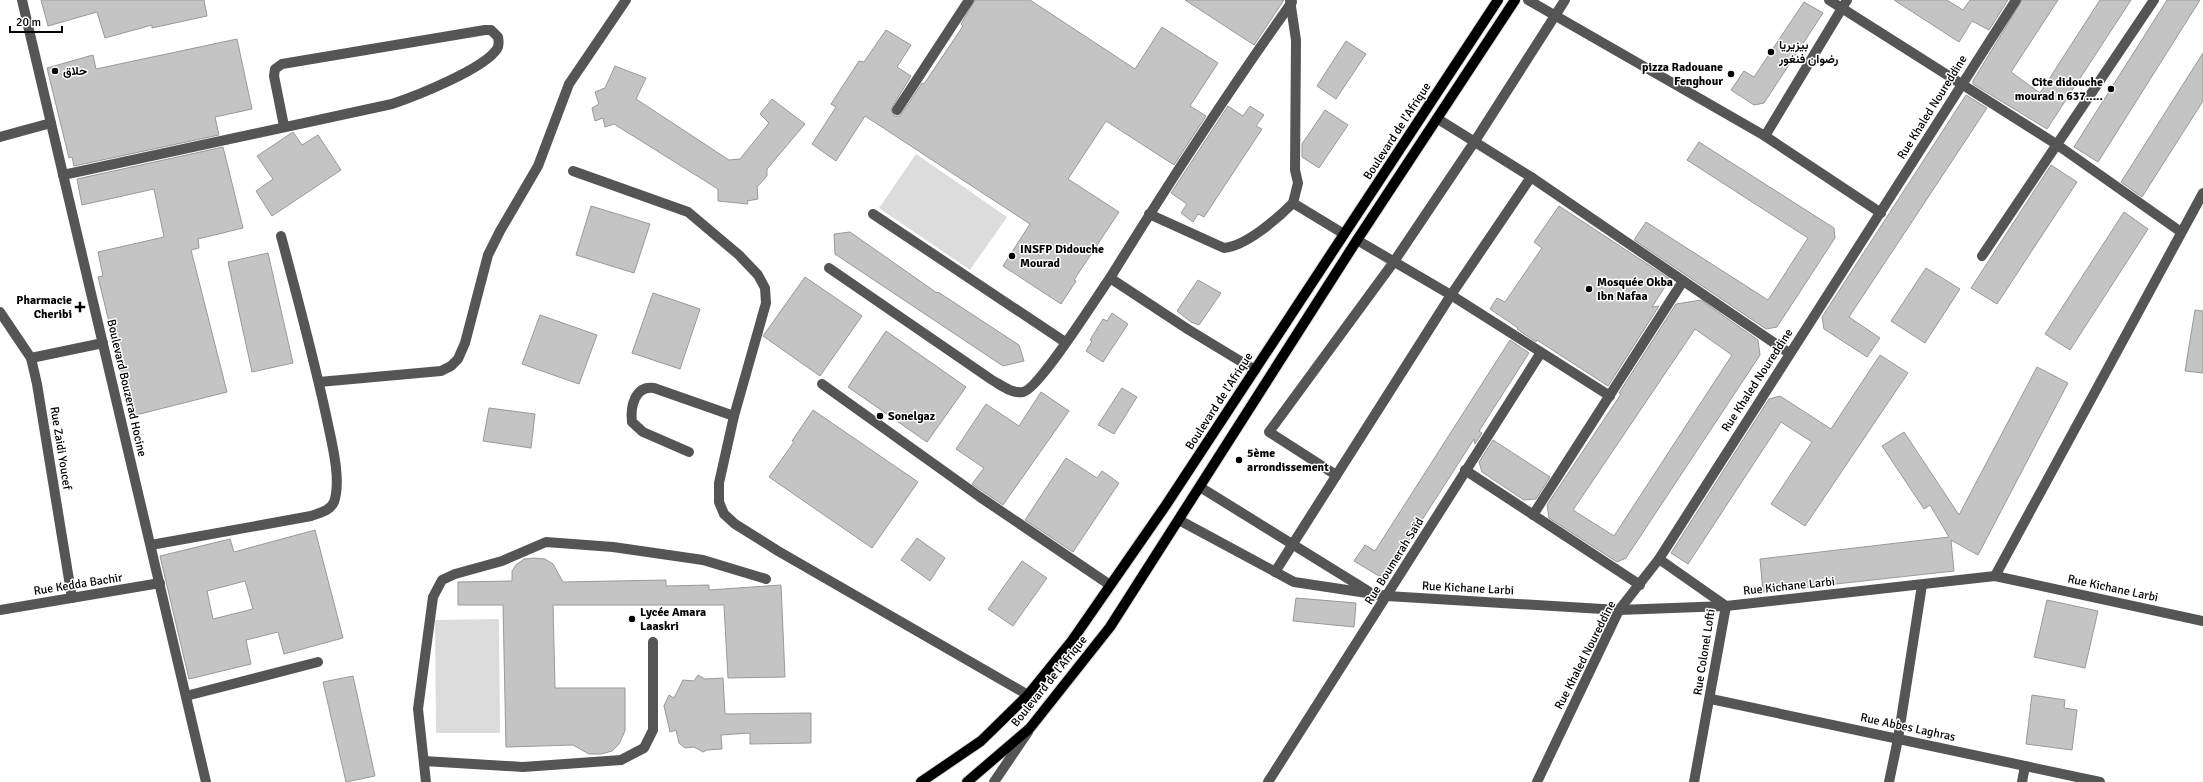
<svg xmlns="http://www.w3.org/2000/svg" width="2203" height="782" font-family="Signika,Vazirmatn,sans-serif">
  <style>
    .green { fill: #dcdcdc }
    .building { fill: #c4c4c4; stroke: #999; fill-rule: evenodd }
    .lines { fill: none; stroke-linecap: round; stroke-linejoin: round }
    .major-casing { stroke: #dbdbdb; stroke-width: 12 }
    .minor { stroke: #555; stroke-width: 10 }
    .major { stroke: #000; stroke-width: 10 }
    .poi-dot { fill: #000; stroke: #fff; stroke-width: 1.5 }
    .labels { text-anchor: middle; stroke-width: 3; stroke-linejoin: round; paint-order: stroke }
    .poi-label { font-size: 12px; font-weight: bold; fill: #000; stroke: #fff; text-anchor: start }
    .street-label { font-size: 12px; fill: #000; stroke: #fff }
  </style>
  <rect width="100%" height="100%" fill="#fff"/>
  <g class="green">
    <path d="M 916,154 L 1007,217 L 970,270 L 879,208 Z"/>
    <path d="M 499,619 L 500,733 L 436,733 L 435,620 Z"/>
  </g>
  <g class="building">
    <path d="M 41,0 L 204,0 L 207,16 L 152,28 L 152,25 L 105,38 L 97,12 L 48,26 Z"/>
    <path d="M 975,0 L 1030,0 L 1135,69 L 1162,27 L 1218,63 L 1190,106 L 1206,116 L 1174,165 L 1106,121 L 1068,179 L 1119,212 L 1074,280 L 1076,281 L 1061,304 L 1003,266 L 1030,224 L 865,116 L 836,161 L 812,144 L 836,107 L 831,104 L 859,61 L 864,62 L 886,30 L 911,45 L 897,67 L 911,76 L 891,109 L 894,116 L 900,116 L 922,83 L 924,84 L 963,26 L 961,24 Z"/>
    <path d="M 1185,0 L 1284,0 L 1254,45 Z"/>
    <path d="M 1894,0 L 1947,0 L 1963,10 L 1970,0 L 2008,0 L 1989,30 L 1972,21 L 1959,42 Z"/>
    <path d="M 2022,0 L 2058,0 L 2011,72 L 2040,93 L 2100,0 L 2131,0 L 2047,129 L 1973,84 L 1973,81 Z"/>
    <path d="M 2167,0 L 2200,0 L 2098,162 L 2074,147 Z"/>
    <path d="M 1804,2 L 1823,13 L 1764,103 L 1754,105 L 1731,90 L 1744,71 L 1754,77 Z"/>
    <path d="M 237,39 L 252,109 L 215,117 L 219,135 L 74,166 L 72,157 L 69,158 L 47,68 L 93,55 L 96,69 Z"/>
    <path d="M 1346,41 L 1366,54 L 1336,99 L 1317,86 Z"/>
    <path d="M 2203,53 L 2203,101 L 2142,197 L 2121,182 Z"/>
    <path d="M 615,66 L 646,78 L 636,99 L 729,160 L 740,159 L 769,123 L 760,114 L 772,99 L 805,124 L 767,169 L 767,176 L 757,187 L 758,199 L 747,201 L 748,204 L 718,201 L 718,189 L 614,124 L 605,127 L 603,118 L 595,121 L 592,108 L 599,104 L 595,92 L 605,88 Z"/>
    <path d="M 1966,95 L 1987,108 L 1849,317 L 1880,338 L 1867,357 L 1824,329 L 1822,317 Z"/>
    <path d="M 1228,106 L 1243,116 L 1250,106 L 1264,115 L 1256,126 L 1262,129 L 1204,217 L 1198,214 L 1193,222 L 1181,213 L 1187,204 L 1171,193 Z"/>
    <path d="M 1325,110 L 1348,125 L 1319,168 L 1302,157 L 1302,144 Z"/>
    <path d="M 293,132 L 302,145 L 318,135 L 341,170 L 272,216 L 256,191 L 273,179 L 257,156 Z"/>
    <path d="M 1699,142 L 1834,228 L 1835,238 L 1777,327 L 1766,329 L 1634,240 L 1646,222 L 1768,300 L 1808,238 L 1687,160 Z"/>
    <path d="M 223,147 L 243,228 L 198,239 L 199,248 L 191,250 L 227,392 L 132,416 L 98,277 L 103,276 L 98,252 L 164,237 L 154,189 L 82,205 L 77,179 Z"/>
    <path d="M 2051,165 L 2077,182 L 1997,304 L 1971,288 Z"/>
    <path d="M 591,206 L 650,224 L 634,273 L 576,255 Z"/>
    <path d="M 1559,206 L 1670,279 L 1652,307 L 1659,306 L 1608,386 L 1537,340 L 1536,342 L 1517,329 L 1518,328 L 1490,309 L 1497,298 L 1505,302 L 1542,248 L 1534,242 Z"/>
    <path d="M 2124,212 L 2148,229 L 2070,350 L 2045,334 Z"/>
    <path d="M 850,232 L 937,293 L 938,292 L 1019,345 L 1024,361 L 1003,366 L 835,254 L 834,234 Z"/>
    <path d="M 268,253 L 293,363 L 252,372 L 228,262 Z"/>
    <path d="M 1926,268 L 1960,289 L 1925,343 L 1891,321 Z"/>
    <path d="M 805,277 L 862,316 L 820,376 L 763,336 Z"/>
    <path d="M 1198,280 L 1221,293 L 1199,325 L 1191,322 L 1177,311 Z"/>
    <path d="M 653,293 L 700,309 L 680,369 L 632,353 Z"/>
    <path d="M 1701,300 L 1758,340 L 1760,355 L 1626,558 L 1617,562 L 1549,518 L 1547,505 L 1621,394 L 1619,393 L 1676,304 ZM 1695,329 L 1732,355 L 1614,536 L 1573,510 Z"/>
    <path d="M 2195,310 L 2203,311 L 2203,373 L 2185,371 Z"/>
    <path d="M 1112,313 L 1128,324 L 1103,362 L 1086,351 L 1092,341 L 1090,340 L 1103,319 L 1107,321 Z"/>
    <path d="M 540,315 L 597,335 L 579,384 L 522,364 Z"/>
    <path d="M 886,331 L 966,387 L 927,442 L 848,387 Z"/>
    <path d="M 1510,340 L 1529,353 L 1479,431 L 1482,433 L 1475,444 L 1474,439 L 1388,573 L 1379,576 L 1354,561 L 1365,545 L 1375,551 Z"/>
    <path d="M 1880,355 L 1908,373 L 1805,526 L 1771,504 L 1812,442 L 1781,422 L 1688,564 L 1671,553 L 1769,399 L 1780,396 L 1831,429 Z"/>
    <path d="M 2037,367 L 2068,383 L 1978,555 L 1951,540 L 1954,571 L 1763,592 L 1760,559 L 1949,537 L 1930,505 L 1924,509 L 1882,446 L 1904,432 L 1959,515 Z"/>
    <path d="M 1122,388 L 1137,397 L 1114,434 L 1098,425 Z"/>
    <path d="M 1041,392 L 1069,411 L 1003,505 L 972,484 L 984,468 L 956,449 L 986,404 L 1019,426 Z"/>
    <path d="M 489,408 L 535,414 L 531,448 L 483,441 Z"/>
    <path d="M 813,410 L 918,482 L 872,548 L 769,477 L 794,442 L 792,441 Z"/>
    <path d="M 1493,440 L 1550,477 L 1536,499 L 1524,500 L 1482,472 L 1479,462 Z"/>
    <path d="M 1066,458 L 1097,478 L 1102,471 L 1119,483 L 1073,552 L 1025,520 Z"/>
    <path d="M 315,530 L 343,638 L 284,654 L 278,632 L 246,640 L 251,664 L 189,679 L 160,556 L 230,539 L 234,552 ZM 245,581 L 253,609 L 213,619 L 207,591 Z"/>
    <path d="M 917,538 L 945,558 L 930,581 L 901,560 Z"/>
    <path d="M 534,558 L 545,559 L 553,564 L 563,582 L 666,580 L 666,586 L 709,585 L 709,590 L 781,585 L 785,677 L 728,678 L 724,605 L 553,605 L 555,688 L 625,688 L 625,731 L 619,744 L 612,751 L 601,754 L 589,754 L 573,745 L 506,747 L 503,605 L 458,605 L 458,582 L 512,581 L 512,571 L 516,565 L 524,559 Z"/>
    <path d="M 1022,561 L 1047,578 L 1013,626 L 988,609 Z"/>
    <path d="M 1296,598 L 1356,603 L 1354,627 L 1293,621 Z"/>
    <path d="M 2047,600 L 2098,611 L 2085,668 L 2034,657 Z"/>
    <path d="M 698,675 L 705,679 L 723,678 L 725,714 L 811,713 L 811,743 L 750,744 L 750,733 L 721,735 L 722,749 L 707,750 L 703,752 L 694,747 L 685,748 L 679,743 L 676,730 L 670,732 L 664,706 L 669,695 L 674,698 L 683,680 L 694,681 Z"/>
    <path d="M 353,676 L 375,776 L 346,782 L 323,682 Z"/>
    <path d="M 2032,695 L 2065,700 L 2064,708 L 2077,710 L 2072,750 L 2026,744 Z"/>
  </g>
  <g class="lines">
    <g class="major-casing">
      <g id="major">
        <path d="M 921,782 L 981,741 L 1028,695 L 1071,642 L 1166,505 L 1498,0"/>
        <path d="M 967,782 L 1030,728 L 1110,627 L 1357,240 L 1515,0"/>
      </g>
    </g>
    <g class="minor">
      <path d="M 22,0 L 206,782"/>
      <path d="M 1290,0 L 1296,40 L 1295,170 L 1298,183 L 1293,203 L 1344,234"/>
      <path d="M 1528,0 L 1765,136 L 1881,213"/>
      <path d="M 1829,0 L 2056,144 L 2181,232"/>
      <path d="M 897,110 L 969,0"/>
      <path d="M 1438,119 L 1531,177 L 1789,353"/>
      <path d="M 1765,136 L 1847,0"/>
      <path d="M 0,137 L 51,123"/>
      <path d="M 573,171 L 688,212 L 739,255 L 758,275 L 765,288 L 766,303 L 734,416 L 719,483 L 719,502 L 724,514 L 735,524 L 778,551 L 1028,695"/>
      <path d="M 63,175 L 392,104 C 416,96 484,69 497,49 C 499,46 499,42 498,37 L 491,30 L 485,30 L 282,64 L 275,69 L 274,76 L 284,126"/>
      <path d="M 873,214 L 1065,342"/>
      <path d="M 1149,214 L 1224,248 C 1246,246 1277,219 1293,203"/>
      <path d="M 1357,240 L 1451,295 L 1610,396"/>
      <path d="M 1982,256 L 2154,0"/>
      <path d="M 829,268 L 992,380 C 1001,385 1012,394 1023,392 C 1039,389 1097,296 1110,278 L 1189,330 L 1255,370"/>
      <path d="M 1110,278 C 1168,184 1228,92 1292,2"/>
      <path d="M 0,312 L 31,358 L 37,384 L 72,598"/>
      <path d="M 31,358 L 103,343"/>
      <path d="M 319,382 L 441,371 L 451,366 L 458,359 L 465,343 L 488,255 L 500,231 L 538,166 L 569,84 L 626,0"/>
      <path d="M 822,384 L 980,497 L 1110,585"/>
      <path d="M 689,452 L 643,432 L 632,422 C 630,407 635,385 654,388 L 734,416"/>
      <path d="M 1465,470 L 1640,585"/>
      <path d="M 1336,475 L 1269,432 L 1393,263 L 1475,141 L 1565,0"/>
      <path d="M 1200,487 L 1368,591"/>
      <path d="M 1533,515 L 1683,281"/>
      <path d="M 1179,520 L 1294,582 L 1387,596 L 1619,610 L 1726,606 L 1995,576 L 2203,621"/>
      <path d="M 151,545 L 311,516 C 319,513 330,511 334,502 C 342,479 331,440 326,415 C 313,355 297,296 281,236"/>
      <path d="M 1659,559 L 1726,606 L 1694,782"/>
      <path d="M 1275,572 L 1451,295 L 1531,177"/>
      <path d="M 1995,576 L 2203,193"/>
      <path d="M 0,610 L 160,583"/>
      <path d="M 186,696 L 318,662"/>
      <path d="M 1711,699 L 2100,782"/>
      <path d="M 424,761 L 523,767 L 621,760 L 644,748 L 653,730 L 653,642"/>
      <path d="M 426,782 L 418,709 L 433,597 L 442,580 L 455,574 L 502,561 L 546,542 L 613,547 L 703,560 L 766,579"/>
      <path d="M 994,782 L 1028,732"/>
      <path d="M 1268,782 L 1540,354"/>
      <path d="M 1537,782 L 1619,610 L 1659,559 L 2016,0"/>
      <path d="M 1889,782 L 1898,739 L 1922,585"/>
      <path d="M 2022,782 L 2025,766"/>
    </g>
    <use href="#major" class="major"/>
  </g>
  <g class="poi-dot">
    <circle cx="1771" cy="52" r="4"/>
    <circle cx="55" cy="71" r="4"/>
    <circle cx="1731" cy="74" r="4"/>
    <circle cx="2111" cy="89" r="4"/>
    <circle cx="1012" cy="256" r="4"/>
    <circle cx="1589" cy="289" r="4"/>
    <path d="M78 301h4v4h4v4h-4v4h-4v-4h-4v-4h4z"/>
    <circle cx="880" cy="416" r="4"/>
    <circle cx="1239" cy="460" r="4"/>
    <circle cx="632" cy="619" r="4"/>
  </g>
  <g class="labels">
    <g class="poi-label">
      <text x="1779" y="49">بيزيريا<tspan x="1779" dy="14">رضوان فنغور</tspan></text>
      <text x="1723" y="71" text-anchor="end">pizza Radouane<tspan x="1723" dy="14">Fenghour</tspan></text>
      <text x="63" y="75">حلاق</text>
      <text x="2103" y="86" text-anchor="end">Cite didouche<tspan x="2103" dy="14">mourad n 637.....</tspan></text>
      <text x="1020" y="253">INSFP Didouche<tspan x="1020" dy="14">Mourad</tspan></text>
      <text x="1597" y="286">Mosquée Okba<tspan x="1597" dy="14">Ibn Nafaa</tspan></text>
      <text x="72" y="304" text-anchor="end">Pharmacie<tspan x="72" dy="14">Cheribi</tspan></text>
      <text x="888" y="420">Sonelgaz</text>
      <text x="1247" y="457">5ème<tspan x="1247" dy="14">arrondissement</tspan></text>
      <text x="640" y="616">Lycée Amara<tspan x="640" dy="14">Laaskri</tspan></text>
    </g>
    <g class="street-label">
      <text transform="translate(1932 107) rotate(-58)" y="4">Rue Khaled Noureddine</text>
      <text transform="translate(1397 131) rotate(-57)" y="4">Boulevard de l'Afrique</text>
      <text transform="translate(1757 380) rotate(-57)" y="4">Rue Khaled Noureddine</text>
      <text transform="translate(127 388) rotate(77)" y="4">Boulevard Bouzerad Hocine</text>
      <text transform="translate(1219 401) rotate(-57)" y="4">Boulevard de l'Afrique</text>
      <text transform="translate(61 448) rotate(81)" y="4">Rue Zaidi Youcef</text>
      <text transform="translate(1394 561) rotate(-58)" y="4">Rue Boumerah Saïd</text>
      <text transform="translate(78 584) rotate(-9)" y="4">Rue Kedda Bachir</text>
      <text transform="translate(1789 586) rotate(-6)" y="4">Rue Kichane Larbi</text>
      <text transform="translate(1468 588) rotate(3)" y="4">Rue Kichane Larbi</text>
      <text transform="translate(2113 588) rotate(12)" y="4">Rue Kichane Larbi</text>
      <text transform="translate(1704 652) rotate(-81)" y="4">Rue Colonel Lofti</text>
      <text transform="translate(1585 655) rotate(-63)" y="4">Rue Khaled Noureddine</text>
      <text transform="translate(1049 681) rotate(-51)" y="4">Boulevard de l'Afrique</text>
      <text transform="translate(1908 727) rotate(12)" y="4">Rue Abbes Laghras</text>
    </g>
  </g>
  <path d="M10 26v6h52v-6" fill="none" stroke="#000000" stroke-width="2"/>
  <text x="16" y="26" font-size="12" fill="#000000" stroke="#ffffff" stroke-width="3" paint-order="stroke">20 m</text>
</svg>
